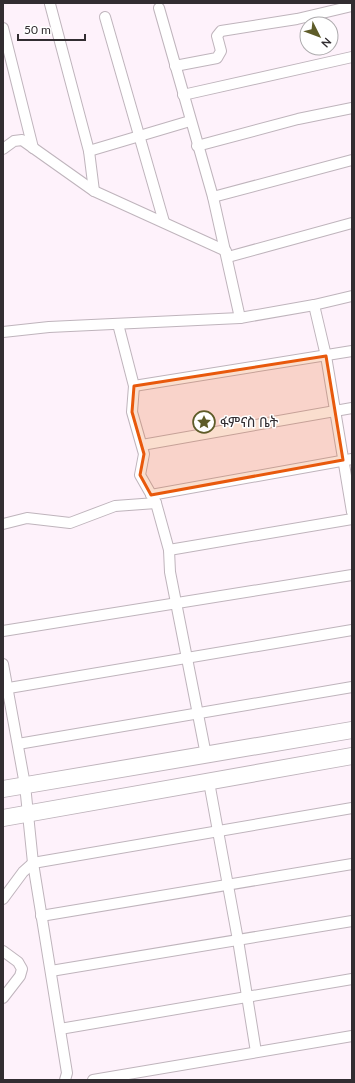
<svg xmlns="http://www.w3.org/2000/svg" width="355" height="1083" font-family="Lato,'Noto Sans Ethiopic',sans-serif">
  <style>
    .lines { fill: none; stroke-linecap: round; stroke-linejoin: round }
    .minor-casing { stroke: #bfb4bc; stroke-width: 12 }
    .trunk-casing { stroke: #bfb4bc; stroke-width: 18 }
    .minor { stroke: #fff; stroke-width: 10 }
    .trunk { stroke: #fff; stroke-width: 16 }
    .marked { fill: #e8590c; fill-opacity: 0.2; stroke: #e8590c; stroke-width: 3; stroke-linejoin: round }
    .labels { text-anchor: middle; stroke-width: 3; stroke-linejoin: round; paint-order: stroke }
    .poi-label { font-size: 14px; fill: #322d31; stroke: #fff; text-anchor: start }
  </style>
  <rect width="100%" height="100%" fill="#fef2fb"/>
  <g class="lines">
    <g class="minor-casing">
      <g id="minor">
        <path d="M 50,4 L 89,151 L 94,191"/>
        <path d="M 159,8 L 213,197 L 240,318"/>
        <path d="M 105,17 L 164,222"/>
        <path d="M 3,28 L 33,148"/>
        <path d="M 175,66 L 217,58 L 221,51 L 217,36 L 221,31 L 297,19 L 352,6"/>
        <path d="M 183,95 L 352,57"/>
        <path d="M 197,146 L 298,119 L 352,108"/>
        <path d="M 3,149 L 14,141 L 22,140 L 94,191 L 226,251"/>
        <path d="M 89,151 L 190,121"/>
        <path d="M 213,197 L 352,160"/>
        <path d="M 228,257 L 352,223"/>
        <path d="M 314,305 L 326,356 L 352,512"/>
        <path d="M 118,324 L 134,386 L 132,412 L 144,454 L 140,475 L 156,503 L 169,550 L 170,572 L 206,755"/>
        <path d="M 3,332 L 49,327 L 240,318 L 314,305 L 352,296"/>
        <path d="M 134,386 L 352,351"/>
        <path d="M 142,445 L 352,408"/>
        <path d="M 151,495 L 352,459"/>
        <path d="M 3,524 L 27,518 L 70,523 L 115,506 L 156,503"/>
        <path d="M 169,550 L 352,519"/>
        <path d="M 3,631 L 352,575"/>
        <path d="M 3,664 L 25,785 L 33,863 L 67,1073 L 65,1080"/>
        <path d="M 3,689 L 352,630"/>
        <path d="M 18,744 L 352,687"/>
        <path d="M 209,782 L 238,940 L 256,1052"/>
        <path d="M 3,899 L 23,872 L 33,863 L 352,808"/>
        <path d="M 41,916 L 352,864"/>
        <path d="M 3,951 L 18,962 L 22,969 L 20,976 L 3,998"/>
        <path d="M 51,971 L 352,921"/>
        <path d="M 60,1029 L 352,979"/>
        <path d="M 93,1080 L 352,1036"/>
      </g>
    </g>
    <g class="trunk-casing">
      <g id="trunk">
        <path d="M 3,789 L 352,730"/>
        <path d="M 3,818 L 352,756"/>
      </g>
    </g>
    <use href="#minor" class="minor"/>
    <use href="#trunk" class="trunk"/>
  </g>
  <path class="marked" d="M 326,356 L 343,460 L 151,495 L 140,475 L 144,454 L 132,412 L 134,386 Z"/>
  <defs>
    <g id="sight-ring" transform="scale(1.15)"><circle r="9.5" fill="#fff" stroke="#5e5c29" stroke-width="1.5"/><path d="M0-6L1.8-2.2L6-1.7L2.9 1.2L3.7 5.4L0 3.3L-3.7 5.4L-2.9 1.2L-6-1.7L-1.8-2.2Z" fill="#5e5c29"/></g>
  </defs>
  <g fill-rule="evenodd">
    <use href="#sight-ring" x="204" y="422"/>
  </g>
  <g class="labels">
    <g class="poi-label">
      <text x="220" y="427">ፋምናስ ቤት</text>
    </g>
  </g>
  <rect width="355" height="1083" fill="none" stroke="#322d31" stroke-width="8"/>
  <g transform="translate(319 36) rotate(132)"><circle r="19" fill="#ffffff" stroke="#adabad"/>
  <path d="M0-3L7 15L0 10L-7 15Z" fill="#5e5c29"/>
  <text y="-6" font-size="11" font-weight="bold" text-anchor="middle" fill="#322d31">N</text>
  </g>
  <path d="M18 34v6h67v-6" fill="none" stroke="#322d31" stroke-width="2"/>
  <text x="24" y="34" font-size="12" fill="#322d31" stroke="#ffffff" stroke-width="3" paint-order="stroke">50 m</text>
</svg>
